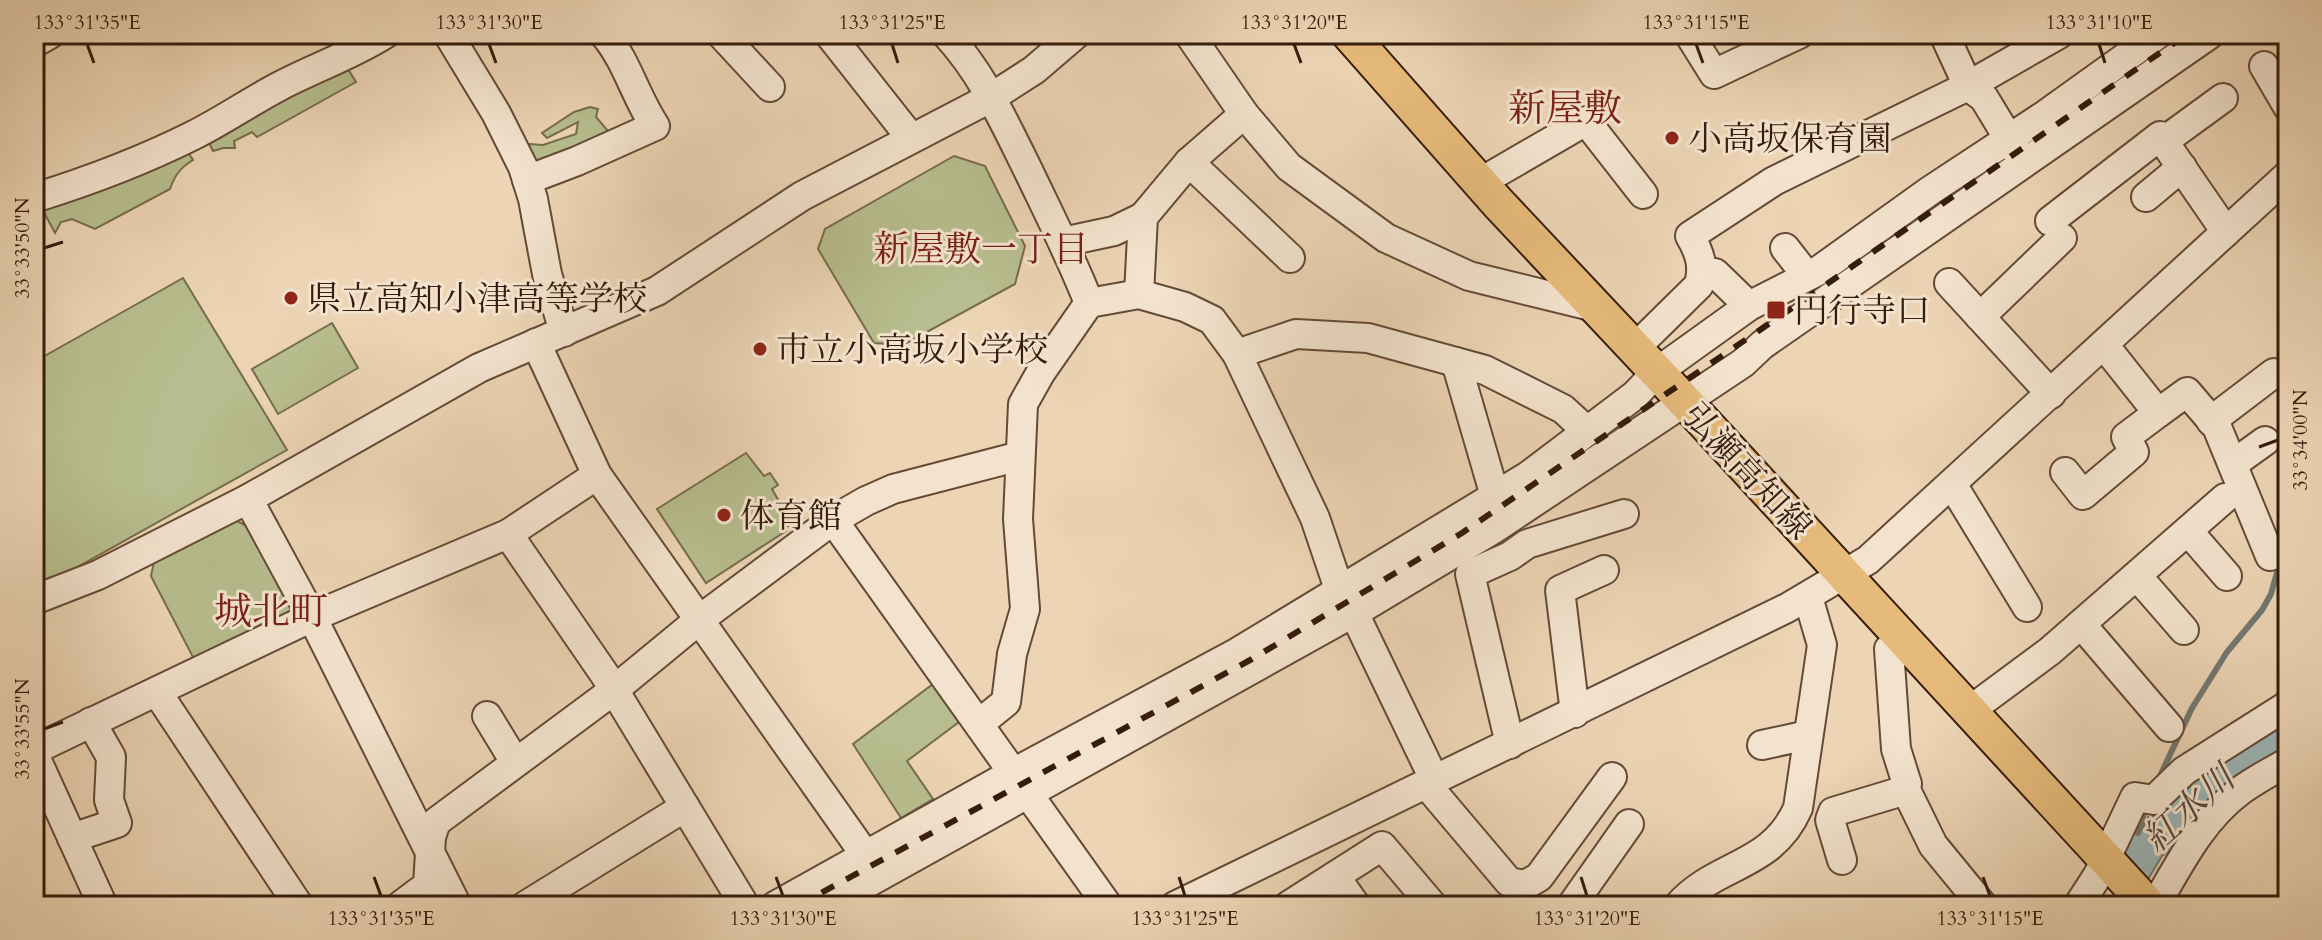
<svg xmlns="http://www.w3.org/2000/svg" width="2322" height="940" font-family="Cardo,'Noto Serif JP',serif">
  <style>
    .green { fill: #b7bd8e; stroke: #766c4d; stroke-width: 2 }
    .water { fill: #9cb6b7; stroke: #737873; stroke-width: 2 }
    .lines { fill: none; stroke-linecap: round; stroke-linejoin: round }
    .stream { stroke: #737873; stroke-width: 6 }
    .minor-casing { stroke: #644a36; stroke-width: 32 }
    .major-casing { stroke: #361c0c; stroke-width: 38 }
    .minor { stroke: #f3e3ce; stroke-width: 28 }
    .major { stroke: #e6ba7a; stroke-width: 34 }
    .rail { stroke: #361c0c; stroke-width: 6; stroke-dasharray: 14 14; stroke-linecap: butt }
    .ticks { fill: none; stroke: #361c0c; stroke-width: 3 }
    .poi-dot { fill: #8f2418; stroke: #f3e3ce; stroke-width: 3 }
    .labels { text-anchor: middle; stroke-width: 6; stroke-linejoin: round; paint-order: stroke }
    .poi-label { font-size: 34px; fill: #361c0c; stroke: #f3e3ce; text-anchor: start }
    .street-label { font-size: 34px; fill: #361c0c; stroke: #f3e3ce }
    .neighbourhood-label { font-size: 36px; fill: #7a1f14; stroke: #f3e3ce }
    .water-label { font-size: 36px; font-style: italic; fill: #554a3f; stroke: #f3e3ce }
    .quarter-label { font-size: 38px; fill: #7a1f14; stroke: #f3e3ce }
    .neatline { fill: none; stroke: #361c0c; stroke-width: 3 }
    .ticks-label { font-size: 20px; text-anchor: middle; fill: #361c0c }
  </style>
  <rect width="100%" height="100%" fill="#ecd4b4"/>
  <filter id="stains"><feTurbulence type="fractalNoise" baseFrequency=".0025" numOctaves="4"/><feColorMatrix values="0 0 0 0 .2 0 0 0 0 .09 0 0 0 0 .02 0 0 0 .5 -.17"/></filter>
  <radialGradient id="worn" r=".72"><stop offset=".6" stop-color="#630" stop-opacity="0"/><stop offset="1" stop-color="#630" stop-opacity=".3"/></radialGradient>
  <g class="green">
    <path d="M 346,66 L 356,82 L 257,137 L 252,132 L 234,141 L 235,148 L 223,148 L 213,151 L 207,138 Z"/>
    <path d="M 590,107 L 598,109 L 596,117 L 614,138 L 540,172 L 521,150 L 530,144 L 543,145 L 576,134 L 578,122 L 547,138 L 542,133 L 574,112 Z"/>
    <path d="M 186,149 L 193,160 C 180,168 175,175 170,189 L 95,229 L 72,219 L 61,222 L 55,233 L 40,205 Z"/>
    <path d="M 954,156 L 985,166 L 1025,246 L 1015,284 L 903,345 L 874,343 L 818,249 L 825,229 Z"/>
    <path d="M 183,278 L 287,450 L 72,570 L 34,583 L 34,362 Z"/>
    <path d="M 332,323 L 358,368 L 278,414 L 252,369 Z"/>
    <path d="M 746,453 L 764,476 L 770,473 L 778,485 L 772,489 L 792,524 L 785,528 L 786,531 L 706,583 L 657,509 Z"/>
    <path d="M 231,518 L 249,527 L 294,608 L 295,616 L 196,663 L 151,576 L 155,557 Z"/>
    <path d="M 933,684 L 959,722 L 907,761 L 933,799 L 901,818 L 853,744 Z"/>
  </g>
  <path class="water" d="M 2288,713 L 2288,753 L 2181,843 L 2162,856 L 2148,879 L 2119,847 L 2133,819 L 2142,829 L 2148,817 L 2151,819 L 2192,777 Z"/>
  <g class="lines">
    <g class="stream">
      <path d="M 2159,778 L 2192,708 L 2227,652 L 2262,610 L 2271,594 L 2288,533"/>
      <path d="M 2138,833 L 2144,813"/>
    </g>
    <g class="minor-casing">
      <g id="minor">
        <path d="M 448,34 L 496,113 L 523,167 L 533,199 L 547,274 L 564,332"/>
        <path d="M 721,34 L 770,87"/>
        <path d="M 829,34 L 911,138"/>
        <path d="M 946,34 C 983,74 1004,122 1028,170 C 1049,214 1071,257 1089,303"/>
        <path d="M 1189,34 L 1244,114 L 1289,167 L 1386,238 L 1469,276 L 1595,307"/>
        <path d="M 1689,34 L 1714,74 L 1799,34"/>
        <path d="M 1944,34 L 1968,86 L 1984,98 L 2018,154"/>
        <path d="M 34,43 L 50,34"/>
        <path d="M 2264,66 L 2288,107"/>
        <path d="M 2164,141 L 2223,98"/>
        <path d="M 1189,162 L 1290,258"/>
        <path d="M 527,180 L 577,161 L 655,126 C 635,96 627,61 604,34"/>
        <path d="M 1479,183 L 1586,121 L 1643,194"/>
        <path d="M 2146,197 L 2182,167"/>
        <path d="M 34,198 C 89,181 142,161 194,135 C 224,120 251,101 280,86 C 314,68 352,55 385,34"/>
        <path d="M 2050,221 L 2160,136 L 2226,232"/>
        <path d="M 1063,242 L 1114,231 L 1143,217"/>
        <path d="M 1785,248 L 1807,276"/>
        <path d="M 1703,271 L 1715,273 L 1749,306"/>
        <path d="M 1949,283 L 2051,394"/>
        <path d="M 1139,294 L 1143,217 L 1189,162 L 1244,114"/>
        <path d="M 1980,317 L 2062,238"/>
        <path d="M 536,343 L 597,475 L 866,856"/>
        <path d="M 2104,345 L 2158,413 L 2187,392 L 2217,427 L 2270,556"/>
        <path d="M 1634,349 L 1699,285 C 1704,266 1700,253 1690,236 L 1774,181 L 1968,86 L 2059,34"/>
        <path d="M 1237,354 L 1296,334 L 1368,338 L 1485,370 L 1563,409 L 1587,431"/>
        <path d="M 1456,362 L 1495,496"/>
        <path d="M 2211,421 L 2274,373"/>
        <path d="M 2233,464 L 2265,441"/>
        <path d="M 2065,472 L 2083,495 L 2134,452 L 2126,437 L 2158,413"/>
        <path d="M 1952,484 L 2027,607"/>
        <path d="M 248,499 L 312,617 L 457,906"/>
        <path d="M 833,520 L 1108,906"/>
        <path d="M 2188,531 L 2227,576"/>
        <path d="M 508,534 L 605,675 L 745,906"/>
        <path d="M 2137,576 L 2184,630"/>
        <path d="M 34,600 L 98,575 L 248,499 L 479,368 L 657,291 L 802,196 L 992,97 L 1034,70 L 1076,34"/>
        <path d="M 2081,624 L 2169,727"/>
        <path d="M 1900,637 L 1889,649 L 1896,749 L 1907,784 L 1906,790 L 1933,845 L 1983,906"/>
        <path d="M 157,692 L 299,906"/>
        <path d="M 1969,711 L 2050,651 L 2225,498"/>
        <path d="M 1575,713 L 1560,590 L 1604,570"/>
        <path d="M 487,716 L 515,762"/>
        <path d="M 980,723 L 1006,702 L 1012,654 L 1025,609 L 1018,519 L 1023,404 L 1041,372 L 1089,303 L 1139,294 L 1185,307 L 1212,320 L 1237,354 L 1315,518 L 1340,592 L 1354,613 L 1435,781"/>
        <path d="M 1510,744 L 1470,574 L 1510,556 L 1527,544 L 1624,514"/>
        <path d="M 1762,745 L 1808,735"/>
        <path d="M 34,750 L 312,617 L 508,534 L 597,475"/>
        <path d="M 34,754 L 103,906"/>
        <path d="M 1427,785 L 1509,882 L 1525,885 L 1539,877 L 1612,777"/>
        <path d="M 72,838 L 117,823 L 109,800 L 111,757 L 91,722"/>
        <path d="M 1842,860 L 1830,820 L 1833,812 L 1906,790"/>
        <path d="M 1335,876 L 1356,906"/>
        <path d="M 400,906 L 428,885 L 431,837 L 436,822 L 614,690 L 699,620 L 833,520 L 866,501 L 893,489 L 1020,456"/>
        <path d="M 525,906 L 685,807"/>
        <path d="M 775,906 L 1013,773 L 1238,652 L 1528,476 L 1635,395 L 1657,372 L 1749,306 L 1818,271 L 1931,190 L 2045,115 L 2158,34"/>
        <path d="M 826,906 L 1367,605 L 1492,530 L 1743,363 L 1762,345 L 2210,34"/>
        <path d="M 1175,906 L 1787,608 L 1868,560 L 2288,175"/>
        <path d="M 1288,906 L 1382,846 L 1433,906"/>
        <path d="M 1574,906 L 1572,905 L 1629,824"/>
        <path d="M 1678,906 C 1717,862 1772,868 1798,808 L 1822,645 L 1808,597"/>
        <path d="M 2078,906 L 2098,875 L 2135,797 L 2154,800 L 2184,771 L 2288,705"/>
        <path d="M 2155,906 C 2179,865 2201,820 2240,791 C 2255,780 2272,771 2288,762"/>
      </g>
    </g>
    <g class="major-casing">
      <path id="major" d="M 1349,34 L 1498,203 L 1702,420 L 2149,906"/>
    </g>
    <use href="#minor" class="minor"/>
    <use href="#major" class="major"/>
    <path class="rail" d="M 797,906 L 1252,659 L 1462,533 L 1798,304 L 2187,34"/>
  </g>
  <path class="ticks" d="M 87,44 L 94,63M 489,44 L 496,63M 892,44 L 898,63M 1294,44 L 1301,63M 1696,44 L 1703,63M 2099,44 L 2105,63M 44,248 L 63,242M 2259,447 L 2278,440M 44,729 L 63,722M 374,877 L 381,896M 776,877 L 783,896M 1179,877 L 1185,896M 1581,877 L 1587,896M 1983,877 L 1990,896"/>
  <g class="poi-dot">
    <circle cx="1672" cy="138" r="8"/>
    <circle cx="291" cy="298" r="8"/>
    <rect x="1766" y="300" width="20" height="20" rx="4"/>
    <circle cx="760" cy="349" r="8"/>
    <circle cx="724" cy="515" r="8"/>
  </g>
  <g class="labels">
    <g class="poi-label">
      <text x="1688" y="150">小高坂保育園</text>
      <text x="307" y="310">県立高知小津高等学校</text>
      <text x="1794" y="322">円行寺口</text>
      <text x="776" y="361">市立小高坂小学校</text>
      <text x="740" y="527">体育館</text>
    </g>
    <g class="street-label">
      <text transform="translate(1748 471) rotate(47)" y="12">弘瀬高知線</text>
    </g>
    <g class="neighbourhood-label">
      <text x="981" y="261">新屋敷一丁目</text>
    </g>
    <g class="water-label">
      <text transform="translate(2188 808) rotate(-42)" y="13">紅水川</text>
    </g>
    <g class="quarter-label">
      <text x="1565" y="121">新屋敷</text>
      <text x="271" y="624">城北町</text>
    </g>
  </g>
  <rect width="2322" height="940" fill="none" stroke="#ecd4b4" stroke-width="88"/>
  <rect x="44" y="44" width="2234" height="852" class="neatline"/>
  <g class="ticks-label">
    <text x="87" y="29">133°31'35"E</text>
    <text x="489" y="29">133°31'30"E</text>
    <text x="892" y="29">133°31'25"E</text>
    <text x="1294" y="29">133°31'20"E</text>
    <text x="1696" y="29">133°31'15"E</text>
    <text x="2099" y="29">133°31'10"E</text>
    <text transform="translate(22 248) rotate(-90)" y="7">33°33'50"N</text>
    <text transform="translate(2300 440) rotate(-90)" y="7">33°34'00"N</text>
    <text transform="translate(22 729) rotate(-90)" y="7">33°33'55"N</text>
    <text x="381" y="925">133°31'35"E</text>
    <text x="783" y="925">133°31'30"E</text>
    <text x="1185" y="925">133°31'25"E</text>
    <text x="1587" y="925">133°31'20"E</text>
    <text x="1990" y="925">133°31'15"E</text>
  </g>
  <rect width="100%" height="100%" filter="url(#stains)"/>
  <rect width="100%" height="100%" fill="url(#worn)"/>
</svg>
